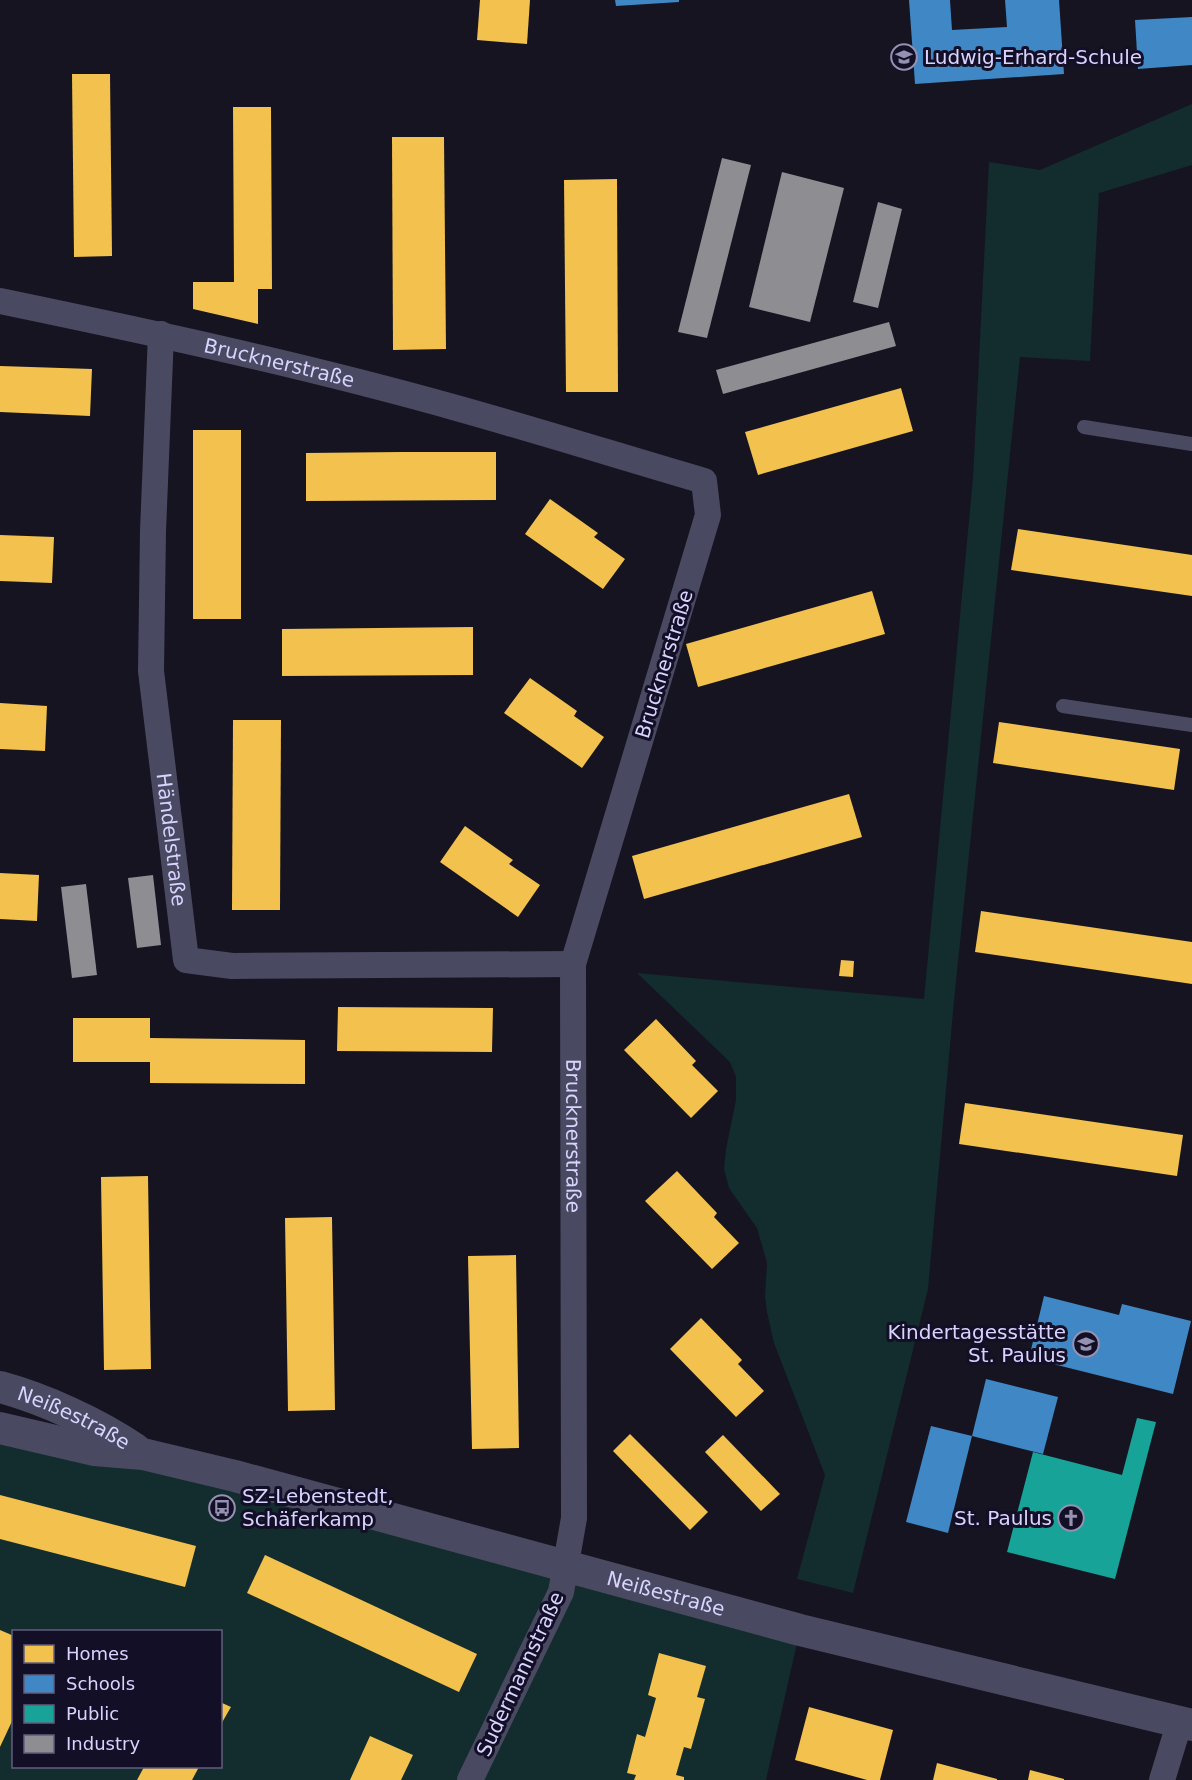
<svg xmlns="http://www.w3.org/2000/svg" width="1192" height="1780" font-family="'DejaVu Sans',sans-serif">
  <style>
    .green { fill: #132c2d; fill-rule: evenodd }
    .homes { fill: #f2c14e }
    .schools { fill: #3f88c5 }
    .public { fill: #17a398 }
    .industry { fill: #8d8d92 }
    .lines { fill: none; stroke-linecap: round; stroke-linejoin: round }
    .service { stroke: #4a4962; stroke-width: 14 }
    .minor { stroke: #4a4962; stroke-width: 26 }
    .tertiary { stroke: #4a4962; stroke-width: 32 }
    .labels { text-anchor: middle; stroke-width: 6; stroke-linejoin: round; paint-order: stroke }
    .poi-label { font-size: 20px; fill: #d9d4ff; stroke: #130f26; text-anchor: start }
    .street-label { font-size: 20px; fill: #d9d4ff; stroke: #130f26 }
  </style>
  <rect width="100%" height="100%" fill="#161421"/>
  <g class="green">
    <path d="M 1192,104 L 1192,165 L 1099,193 L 1090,361 L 1020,357 L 954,1001 L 928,1289 L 853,1593 L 797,1579 L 825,1475 L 774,1343 L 767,1312 L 765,1296 L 767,1263 L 757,1228 L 729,1188 L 724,1169 L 726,1149 L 736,1100 L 736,1077 L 730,1062 L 637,973 L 924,999 L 973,478 L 989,162 L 1040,170 Z"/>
    <path d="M 0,1428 L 800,1630 L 766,1780 L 0,1780 ZM 14,1632 L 220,1632 L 220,1766 L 14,1766 Z"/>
  </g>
  <g class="homes">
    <path d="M 480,0 L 530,0 L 527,44 L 477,40 Z"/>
    <path d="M 72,74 L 110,74 L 112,256 L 74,257 Z"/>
    <path d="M 233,107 L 271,107 L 272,289 L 258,289 L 258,324 L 193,309 L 193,282 L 234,282 Z"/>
    <path d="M 392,137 L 444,137 L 446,349 L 393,350 Z"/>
    <path d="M 617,179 L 618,392 L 566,392 L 564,180 Z"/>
    <path d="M 0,366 L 92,369 L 90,416 L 0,412 Z"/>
    <path d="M 901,388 L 913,431 L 758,475 L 745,432 Z"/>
    <rect x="193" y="430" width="48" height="189"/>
    <path d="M 401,452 L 496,452 L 496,500 L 306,501 L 306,453 Z"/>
    <path d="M 550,499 L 598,533 L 594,537 L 625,559 L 603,589 L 525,534 Z"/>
    <path d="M 1018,529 L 1192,555 L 1192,596 L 1011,570 Z"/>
    <path d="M 0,535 L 54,537 L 52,583 L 0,581 Z"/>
    <path d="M 872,591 L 885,634 L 698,687 L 686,644 Z"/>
    <path d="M 473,627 L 473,675 L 282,676 L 282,629 Z"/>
    <path d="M 530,678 L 577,711 L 574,716 L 604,737 L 582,768 L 504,713 Z"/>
    <path d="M 0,703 L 47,706 L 45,751 L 0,749 Z"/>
    <path d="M 233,720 L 281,720 L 280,910 L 232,910 Z"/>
    <path d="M 999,722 L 1180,749 L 1174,790 L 993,763 Z"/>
    <path d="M 849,794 L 862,837 L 644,899 L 632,856 Z"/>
    <path d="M 465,826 L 513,860 L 509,864 L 540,885 L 518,917 L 440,862 Z"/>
    <path d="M 0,873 L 39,875 L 37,921 L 0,919 Z"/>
    <path d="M 981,911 L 1192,942 L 1192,984 L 975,952 Z"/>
    <path d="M 841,960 L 854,961 L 853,977 L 839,976 Z"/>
    <path d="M 338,1007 L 493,1008 L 492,1052 L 337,1051 Z"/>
    <path d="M 73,1018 L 150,1018 L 150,1038 L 305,1040 L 305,1084 L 150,1083 L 150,1062 L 73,1062 Z"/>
    <path d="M 656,1019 L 696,1061 L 692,1065 L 718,1091 L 691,1118 L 624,1050 Z"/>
    <path d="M 965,1103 L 1183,1135 L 1177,1176 L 959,1144 Z"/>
    <path d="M 677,1171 L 717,1213 L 714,1217 L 739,1243 L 712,1269 L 645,1201 Z"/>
    <path d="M 148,1176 L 151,1369 L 104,1370 L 101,1177 Z"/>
    <path d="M 332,1217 L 335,1410 L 288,1411 L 285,1218 Z"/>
    <path d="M 516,1255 L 519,1448 L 472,1449 L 468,1256 Z"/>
    <path d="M 701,1318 L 742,1360 L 738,1364 L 764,1391 L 736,1417 L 670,1349 Z"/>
    <path d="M 630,1434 L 708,1512 L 690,1530 L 613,1451 Z"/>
    <path d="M 723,1435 L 780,1494 L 761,1511 L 705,1452 Z"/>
    <path d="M 0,1495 L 196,1546 L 185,1587 L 0,1539 Z"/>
    <path d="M 265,1555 L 477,1654 L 459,1692 L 247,1593 Z"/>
    <path d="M 0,1630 L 14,1636 L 14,1717 L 0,1747 Z"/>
    <path d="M 659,1653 L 706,1666 L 697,1697 L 705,1699 L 691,1749 L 684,1747 L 676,1775 L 684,1777 L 684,1780 L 634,1780 L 636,1775 L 627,1773 L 637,1734 L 645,1737 L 656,1698 L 648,1695 Z"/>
    <path d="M 220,1702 L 231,1707 L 220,1726 Z"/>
    <path d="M 809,1707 L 893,1730 L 880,1780 L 867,1780 L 795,1760 Z"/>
    <path d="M 370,1736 L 413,1755 L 401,1780 L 350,1780 Z"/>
    <path d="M 937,1763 L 997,1779 L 997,1780 L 933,1780 Z"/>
    <path d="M 144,1767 L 199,1767 L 192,1780 L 137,1780 Z"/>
    <path d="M 1030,1770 L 1064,1779 L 1064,1780 L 1028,1780 Z"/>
  </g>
  <g class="schools">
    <path d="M 615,0 L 679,0 L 679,2 L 616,6 Z"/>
    <path d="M 909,0 L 950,0 L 952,30 L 1007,27 L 1005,0 L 1059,0 L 1064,74 L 915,84 Z"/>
    <path d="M 1192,17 L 1192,65 L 1138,69 L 1135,20 Z"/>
    <path d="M 1044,1296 L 1119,1315 L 1122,1304 L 1191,1321 L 1173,1394 L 1029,1358 Z"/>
    <path d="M 986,1379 L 1058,1397 L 1043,1454 L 972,1436 Z"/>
    <path d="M 931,1426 L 972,1436 L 948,1533 L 906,1522 Z"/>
  </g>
  <path class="public" d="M 1137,1418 L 1156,1422 L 1115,1579 L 1007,1552 L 1033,1452 L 1122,1475 Z"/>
  <g class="industry">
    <path d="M 722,158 L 751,165 L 707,338 L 678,332 Z"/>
    <path d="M 782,172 L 844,188 L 810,322 L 749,307 Z"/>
    <path d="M 878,202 L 902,209 L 878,308 L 853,302 Z"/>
    <path d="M 889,322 L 896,346 L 723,394 L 716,370 Z"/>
    <path d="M 153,875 L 161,945 L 137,948 L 128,878 Z"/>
    <path d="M 86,884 L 97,975 L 72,978 L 61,887 Z"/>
  </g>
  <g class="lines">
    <g class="service">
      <path d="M 1084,427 L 1192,444"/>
      <path d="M 1063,706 L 1192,725"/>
    </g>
    <g class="minor">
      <path id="s1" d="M 0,301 C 154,333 308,366 460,409 C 542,432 622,457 704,481 L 708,515 L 573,964 L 574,1518 L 561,1592 L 470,1780"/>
      <path id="s2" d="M 161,334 L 153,531 L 151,671 L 186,960 L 232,966 L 573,964"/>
      <path d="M 1162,1780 L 1180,1721"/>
    </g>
    <g class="tertiary">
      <path id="s3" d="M 0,1387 C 44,1399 97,1423 135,1449"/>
      <path id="s4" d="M 0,1428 L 94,1450 L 143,1454 L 235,1476 L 800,1630 L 1192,1725"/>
    </g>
  </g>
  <defs>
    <g id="school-ring" transform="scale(1.35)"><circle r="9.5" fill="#130f26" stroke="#9591b1" stroke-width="1.5"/><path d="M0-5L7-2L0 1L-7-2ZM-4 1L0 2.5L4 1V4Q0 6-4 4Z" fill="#9591b1"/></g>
    <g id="bus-ring" transform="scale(1.35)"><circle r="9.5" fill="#130f26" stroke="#9591b1" stroke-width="1.5"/><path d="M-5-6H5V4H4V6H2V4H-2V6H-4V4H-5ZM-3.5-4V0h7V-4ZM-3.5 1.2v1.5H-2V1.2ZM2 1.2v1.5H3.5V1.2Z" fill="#9591b1"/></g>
    <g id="church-ring" transform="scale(1.35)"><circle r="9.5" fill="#130f26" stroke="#9591b1" stroke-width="1.5"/><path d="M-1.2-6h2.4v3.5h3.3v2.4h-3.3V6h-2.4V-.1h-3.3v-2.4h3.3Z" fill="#9591b1"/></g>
  </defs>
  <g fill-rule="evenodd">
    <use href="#school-ring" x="904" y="57"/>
    <use href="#school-ring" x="1086" y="1344"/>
    <use href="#bus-ring" x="222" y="1508"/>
    <use href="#church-ring" x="1071" y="1518"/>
  </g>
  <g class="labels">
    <g class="poi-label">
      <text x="924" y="64">Ludwig-Erhard-Schule</text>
      <text x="1066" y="1339" text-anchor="end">Kindertagesstätte<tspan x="1066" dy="23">St. Paulus</tspan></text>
      <text x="242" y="1503">SZ-Lebenstedt,<tspan x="242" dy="23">Schäferkamp</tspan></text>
      <text x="1052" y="1525" text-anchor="end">St. Paulus</text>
    </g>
    <g class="street-label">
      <text dy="7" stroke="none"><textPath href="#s1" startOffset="286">Brucknerstraße</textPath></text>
      <text transform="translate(664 664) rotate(-73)" y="7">Brucknerstraße</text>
      <text dy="7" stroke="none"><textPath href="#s2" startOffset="507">Händelstraße</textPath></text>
      <text dy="7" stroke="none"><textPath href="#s1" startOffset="1402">Brucknerstraße</textPath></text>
      <text dy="7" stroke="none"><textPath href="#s3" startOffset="80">Neißestraße</textPath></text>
      <text dy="7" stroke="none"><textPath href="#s4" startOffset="687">Neißestraße</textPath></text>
      <text transform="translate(520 1674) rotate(-65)" y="7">Sudermannstraße</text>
    </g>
  </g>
  <rect x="12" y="1630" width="210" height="138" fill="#130f26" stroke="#625e7d" stroke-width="1.5"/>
  <rect x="24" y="1645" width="30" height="18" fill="#f2c14e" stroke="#625e7d" stroke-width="1.5"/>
  <text x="66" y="1660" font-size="18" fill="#d9d4ff">Homes</text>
  <rect x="24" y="1675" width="30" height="18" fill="#3f88c5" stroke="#625e7d" stroke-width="1.5"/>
  <text x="66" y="1690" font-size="18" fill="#d9d4ff">Schools</text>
  <rect x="24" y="1705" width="30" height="18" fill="#17a398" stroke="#625e7d" stroke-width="1.5"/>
  <text x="66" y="1720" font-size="18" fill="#d9d4ff">Public</text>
  <rect x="24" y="1735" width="30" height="18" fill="#8d8d92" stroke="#625e7d" stroke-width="1.5"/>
  <text x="66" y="1750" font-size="18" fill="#d9d4ff">Industry</text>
</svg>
